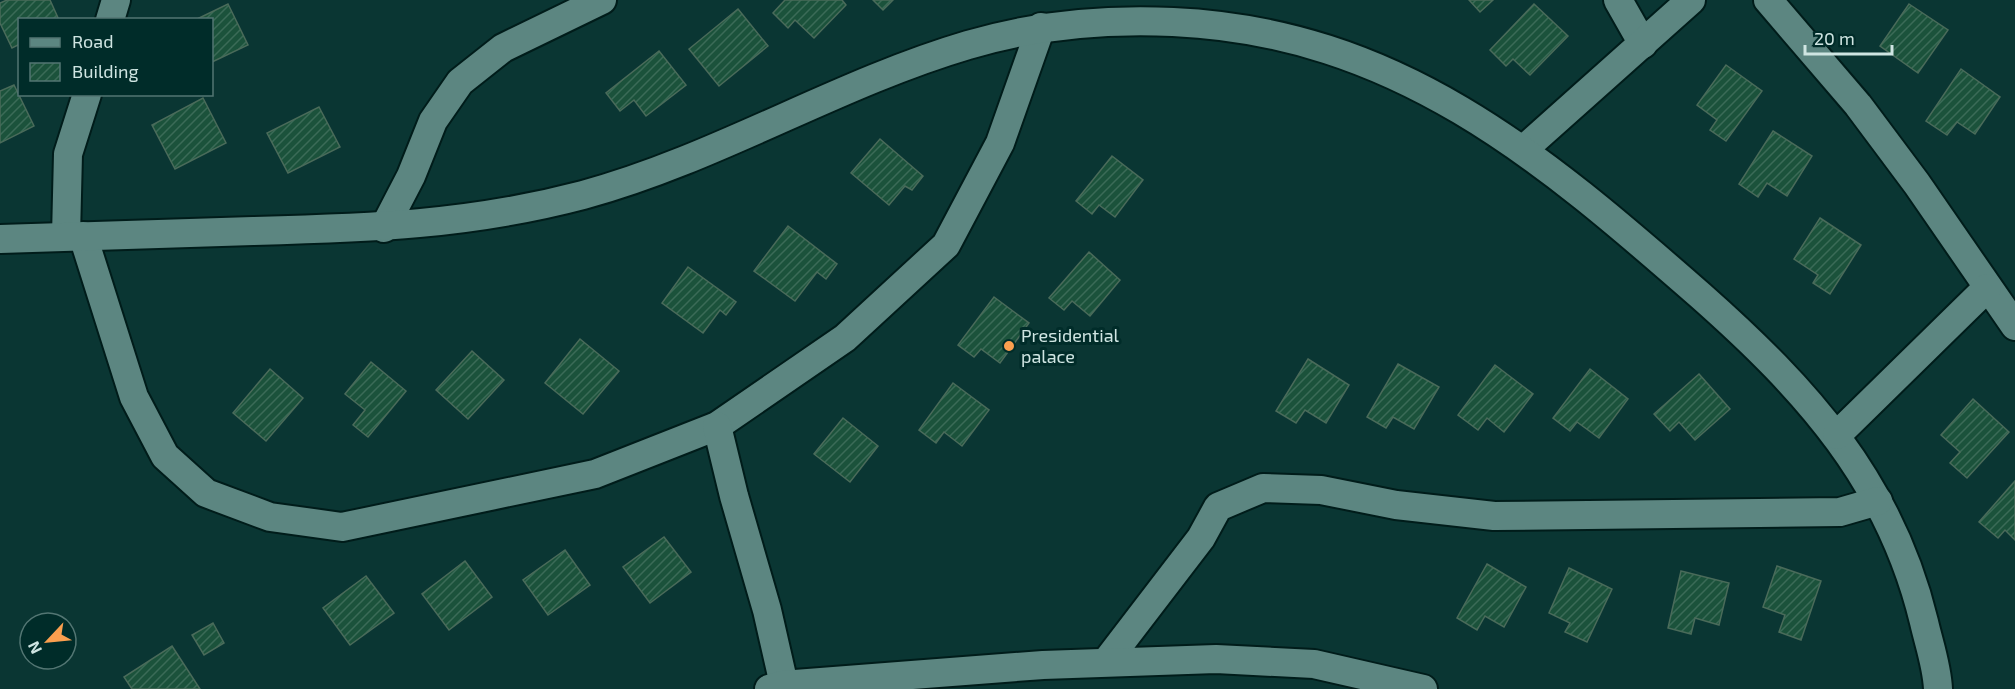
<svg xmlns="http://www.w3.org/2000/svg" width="2015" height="689" font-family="'Exo 2',sans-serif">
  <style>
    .building { fill: url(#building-hatch); stroke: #4a6b5a; stroke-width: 1.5 }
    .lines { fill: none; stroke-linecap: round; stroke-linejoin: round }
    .minor-casing { stroke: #001c1a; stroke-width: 32 }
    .minor { stroke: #5c8681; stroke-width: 28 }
    .poi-dot { fill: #fa9f4f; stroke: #002c29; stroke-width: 2 }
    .labels { text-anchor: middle; stroke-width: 6; stroke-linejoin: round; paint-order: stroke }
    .poi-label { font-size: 18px; fill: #cfe5e2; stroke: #002c29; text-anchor: start }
  </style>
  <defs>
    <pattern id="building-hatch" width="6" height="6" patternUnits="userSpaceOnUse" patternTransform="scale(1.5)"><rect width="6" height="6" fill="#1b523b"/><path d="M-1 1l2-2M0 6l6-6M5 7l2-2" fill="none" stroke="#3b6b57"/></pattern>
  </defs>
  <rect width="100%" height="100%" fill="#0a3633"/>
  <g class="building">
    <path d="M 7,0 L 50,0 L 59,20 L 20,20 L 20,44 L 12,48 L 0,23 L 0,3 Z"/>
    <path d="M 785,0 L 842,0 L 846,5 L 814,38 L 795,20 L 788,28 L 773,13 Z"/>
    <path d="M 873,0 L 893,0 L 883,10 Z"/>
    <path d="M 1469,0 L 1493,0 L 1480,12 Z"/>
    <path d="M 228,4 L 248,45 L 212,62 L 212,20 L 195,20 Z"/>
    <path d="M 1534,4 L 1568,36 L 1530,75 L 1513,59 L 1506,66 L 1490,50 Z"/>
    <path d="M 1909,4 L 1948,30 L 1918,73 L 1880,46 Z"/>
    <path d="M 738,9 L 768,46 L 719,86 L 689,49 Z"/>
    <path d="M 659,51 L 686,85 L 646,116 L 634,100 L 620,111 L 606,93 Z"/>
    <path d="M 1726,65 L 1762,91 L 1726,141 L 1710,130 L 1717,120 L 1697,105 Z"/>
    <path d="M 1961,69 L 2000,97 L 1975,134 L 1957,122 L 1947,135 L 1926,121 Z"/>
    <path d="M 14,85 L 34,126 L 0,143 L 0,91 Z"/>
    <path d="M 203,98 L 226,143 L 175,169 L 152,125 Z"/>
    <path d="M 319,107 L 340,147 L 288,173 L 267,133 Z"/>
    <path d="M 1773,131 L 1812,156 L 1787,196 L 1767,183 L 1758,197 L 1739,184 Z"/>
    <path d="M 880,139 L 923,176 L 912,190 L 905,186 L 889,205 L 851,173 Z"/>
    <path d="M 1112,156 L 1143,180 L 1115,217 L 1099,205 L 1092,214 L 1076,201 Z"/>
    <path d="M 1820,218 L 1861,245 L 1830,294 L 1813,283 L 1818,275 L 1794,259 Z"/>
    <path d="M 788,226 L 837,264 L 826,279 L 817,272 L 795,301 L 754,271 Z"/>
    <path d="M 1089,252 L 1120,280 L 1090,316 L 1072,301 L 1064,310 L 1049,298 Z"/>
    <path d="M 688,267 L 736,302 L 726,315 L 720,310 L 703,333 L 662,303 Z"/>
    <path d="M 994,297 L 1029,323 L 1000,363 L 981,349 L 974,357 L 958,345 Z"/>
    <path d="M 580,339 L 619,371 L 583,414 L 545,383 Z"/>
    <path d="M 472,351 L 504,380 L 468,419 L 436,390 Z"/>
    <path d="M 1308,359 L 1349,385 L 1326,423 L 1305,410 L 1296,423 L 1276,411 Z"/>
    <path d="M 371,362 L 406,391 L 368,437 L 353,425 L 365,410 L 345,394 Z"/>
    <path d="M 1398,364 L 1439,387 L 1414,429 L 1393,417 L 1386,428 L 1367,417 Z"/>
    <path d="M 1495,365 L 1533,394 L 1504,432 L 1487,418 L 1478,430 L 1458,415 Z"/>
    <path d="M 270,369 L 303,398 L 266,441 L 233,413 Z"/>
    <path d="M 1590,369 L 1628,399 L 1599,438 L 1577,422 L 1570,431 L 1553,418 Z"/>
    <path d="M 1699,374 L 1730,409 L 1695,440 L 1679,422 L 1670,431 L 1654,414 Z"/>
    <path d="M 953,383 L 989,410 L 962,446 L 944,432 L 936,443 L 919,430 Z"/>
    <path d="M 1973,399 L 2009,432 L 1967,478 L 1950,463 L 1960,452 L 1941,435 Z"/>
    <path d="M 843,418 L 878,446 L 850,482 L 814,454 Z"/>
    <path d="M 2015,481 L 2015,540 L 2005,530 L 1998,538 L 1979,522 Z"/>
    <path d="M 664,537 L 691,572 L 650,603 L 623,567 Z"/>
    <path d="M 565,550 L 590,585 L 548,615 L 523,580 Z"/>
    <path d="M 465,561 L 492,597 L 449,630 L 422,594 Z"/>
    <path d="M 1487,564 L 1526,587 L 1504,627 L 1485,616 L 1477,630 L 1457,618 Z"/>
    <path d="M 1777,566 L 1821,581 L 1801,640 L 1779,632 L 1785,615 L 1763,607 Z"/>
    <path d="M 1569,568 L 1612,589 L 1587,642 L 1565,632 L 1570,623 L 1549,613 Z"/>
    <path d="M 1681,571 L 1729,583 L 1719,625 L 1695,618 L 1691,634 L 1668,628 Z"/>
    <path d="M 366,576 L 394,613 L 350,645 L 323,608 Z"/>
    <path d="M 213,623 L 224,643 L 204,655 L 192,635 Z"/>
    <path d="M 172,646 L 200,689 L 132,689 L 124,677 Z"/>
  </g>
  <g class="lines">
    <g class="minor-casing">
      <g id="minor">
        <path d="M 1618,0 L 1643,44"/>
        <path d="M 1768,0 L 1858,105 L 1917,184 L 2015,326"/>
        <path d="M 110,20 L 116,0"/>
        <path d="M 1524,149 L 1691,0"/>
        <path d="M 384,228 L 411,176 L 433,121 L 460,82 L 503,48 L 602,0"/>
        <path d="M 66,236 L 68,154 L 87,94"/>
        <path d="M 83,236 L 134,397 L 165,456 L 206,493 L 270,517 L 342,527 L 595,474 L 717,426 L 845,338 L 946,245 L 1000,143 L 1041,27"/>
        <path d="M 0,239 C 84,236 168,234 253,231 C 369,228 469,225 583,195 C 716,159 836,84 968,45 C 1035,25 1104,19 1173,22 C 1396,32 1541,156 1701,296 C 1806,389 1890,481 1924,622 C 1929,644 1937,666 1938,689"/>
        <path d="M 717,426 L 734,496 L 767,610 L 785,689"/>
        <path d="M 1837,435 L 1987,288"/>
        <path d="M 1106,662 L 1201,538 L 1218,507 L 1263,488 L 1321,490 L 1396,505 L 1494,516 L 1840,512 L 1878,501"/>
        <path d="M 769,689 L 782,685 L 1043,665 L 1216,659 L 1314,664 L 1423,689"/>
      </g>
    </g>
    <use href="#minor" class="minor"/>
  </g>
  <circle class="poi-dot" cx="1009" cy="346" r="6"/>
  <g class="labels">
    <g class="poi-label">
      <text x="1021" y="342">Presidential<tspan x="1021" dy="21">palace</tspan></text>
    </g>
  </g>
  <rect x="18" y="18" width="195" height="78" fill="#002c29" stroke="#537673" stroke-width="1.5"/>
  <rect x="30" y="38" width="30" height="9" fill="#5c8681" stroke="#537673" stroke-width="1.5"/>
  <text x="72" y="48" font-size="18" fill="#cfe5e2">Road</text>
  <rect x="30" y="63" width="30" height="18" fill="url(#building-hatch)" stroke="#537673" stroke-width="1.5"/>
  <text x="72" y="78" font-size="18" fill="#cfe5e2">Building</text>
  <g transform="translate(48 641) rotate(244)"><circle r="28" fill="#002c29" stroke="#537673" stroke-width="1.5"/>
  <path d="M0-4.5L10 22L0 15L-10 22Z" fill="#fa9f4f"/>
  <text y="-9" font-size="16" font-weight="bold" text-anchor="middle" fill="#cfe5e2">N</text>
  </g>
  <path d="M1805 45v9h87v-9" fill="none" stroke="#cfe5e2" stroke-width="3"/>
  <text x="1814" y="45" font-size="18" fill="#cfe5e2" stroke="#002c29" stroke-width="4.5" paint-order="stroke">20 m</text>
</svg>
